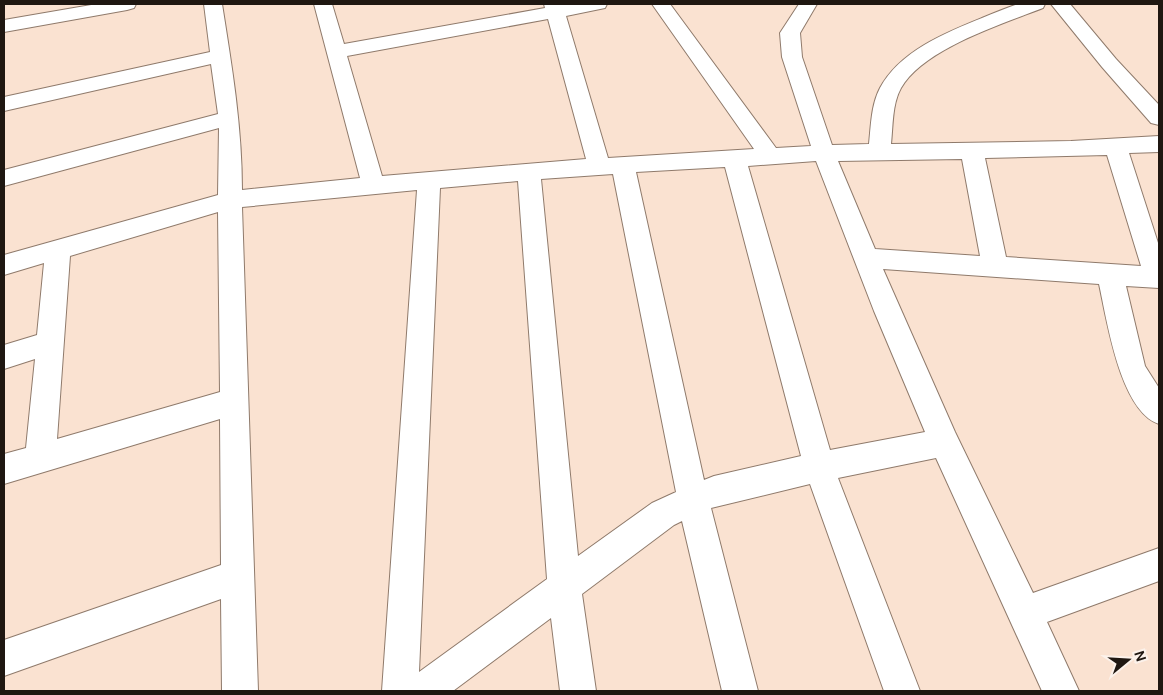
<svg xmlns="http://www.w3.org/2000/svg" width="1163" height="695" font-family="'DM Sans',sans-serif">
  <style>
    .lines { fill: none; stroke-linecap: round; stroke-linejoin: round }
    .minor-casing { stroke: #8f7a6b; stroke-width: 2 }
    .minor { fill: #fff; fill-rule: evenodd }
  </style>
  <rect width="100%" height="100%" fill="#fae2d1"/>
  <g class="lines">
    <g class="minor-casing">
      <g id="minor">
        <path d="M 97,4 L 136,4 L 134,8 L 127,10 L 4,32 L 4,20 Z"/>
        <path d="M 204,4 L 222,4 C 232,67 242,126 242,190 L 360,178 L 314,4 L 332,4 L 344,44 L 545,8 L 544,4 L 607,4 L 605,8 L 566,16 L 608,158 L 754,149 L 652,4 L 670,4 L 776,148 L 811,146 L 782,57 L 780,33 L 799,4 L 817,4 L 800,33 L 802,57 L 832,145 L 869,144 C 871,126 871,105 880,88 C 900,51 945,33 982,18 C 994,13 1006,8 1018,4 C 1026,2 1037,4 1045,4 L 1043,8 C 1002,24 923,49 901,88 C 892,104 893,126 891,144 L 1071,141 L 1159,136 L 1159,152 L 1129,153 L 1159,246 L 1159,288 L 1126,286 L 1145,366 L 1159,388 L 1159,424 C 1120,411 1107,320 1099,284 L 883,269 L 955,432 L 1033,593 L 1159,548 L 1159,581 L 1047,622 L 1079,691 L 1042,691 L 936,458 L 838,478 L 920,691 L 884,691 L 810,484 L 711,508 L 758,691 L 722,691 L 682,521 L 674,525 L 582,594 L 596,691 L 560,691 L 551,618 L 453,691 L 382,691 L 417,190 L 242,207 L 258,691 L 222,691 L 221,599 L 4,676 L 4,640 L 221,565 L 220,419 L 4,484 L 4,454 L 26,448 L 35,359 L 4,369 L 4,345 L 37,335 L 44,263 L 4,275 L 4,255 L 218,195 L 219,128 L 4,186 L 4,170 L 218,114 L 211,64 L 4,111 L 4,97 L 210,52 ZM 548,19 L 586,159 L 382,176 L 347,56 ZM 1107,155 L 1141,266 L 1006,257 L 985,158 ZM 962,159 L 980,256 L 875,249 L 838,161 ZM 816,161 L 874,311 L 925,432 L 830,450 L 748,166 ZM 725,167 L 801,456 L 714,476 L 704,480 L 636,172 ZM 613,174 L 676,492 L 652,503 L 578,556 L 541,179 ZM 518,181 L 547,579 L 419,672 L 440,188 ZM 218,212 L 220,392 L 57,439 L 70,256 Z"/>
        <path d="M 1051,4 L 1070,4 L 1116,59 L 1159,105 L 1159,125 L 1151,123 L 1102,67 Z"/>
      </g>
    </g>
    <use href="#minor" class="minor"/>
  </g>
  <rect width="1163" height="695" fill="none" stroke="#1f1711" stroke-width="10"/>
  <g transform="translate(1128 660) rotate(72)" stroke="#fcf2eb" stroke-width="4" paint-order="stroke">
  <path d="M0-4L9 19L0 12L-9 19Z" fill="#1f1711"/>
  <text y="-8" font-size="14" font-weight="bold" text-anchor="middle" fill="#1f1711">N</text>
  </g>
</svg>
